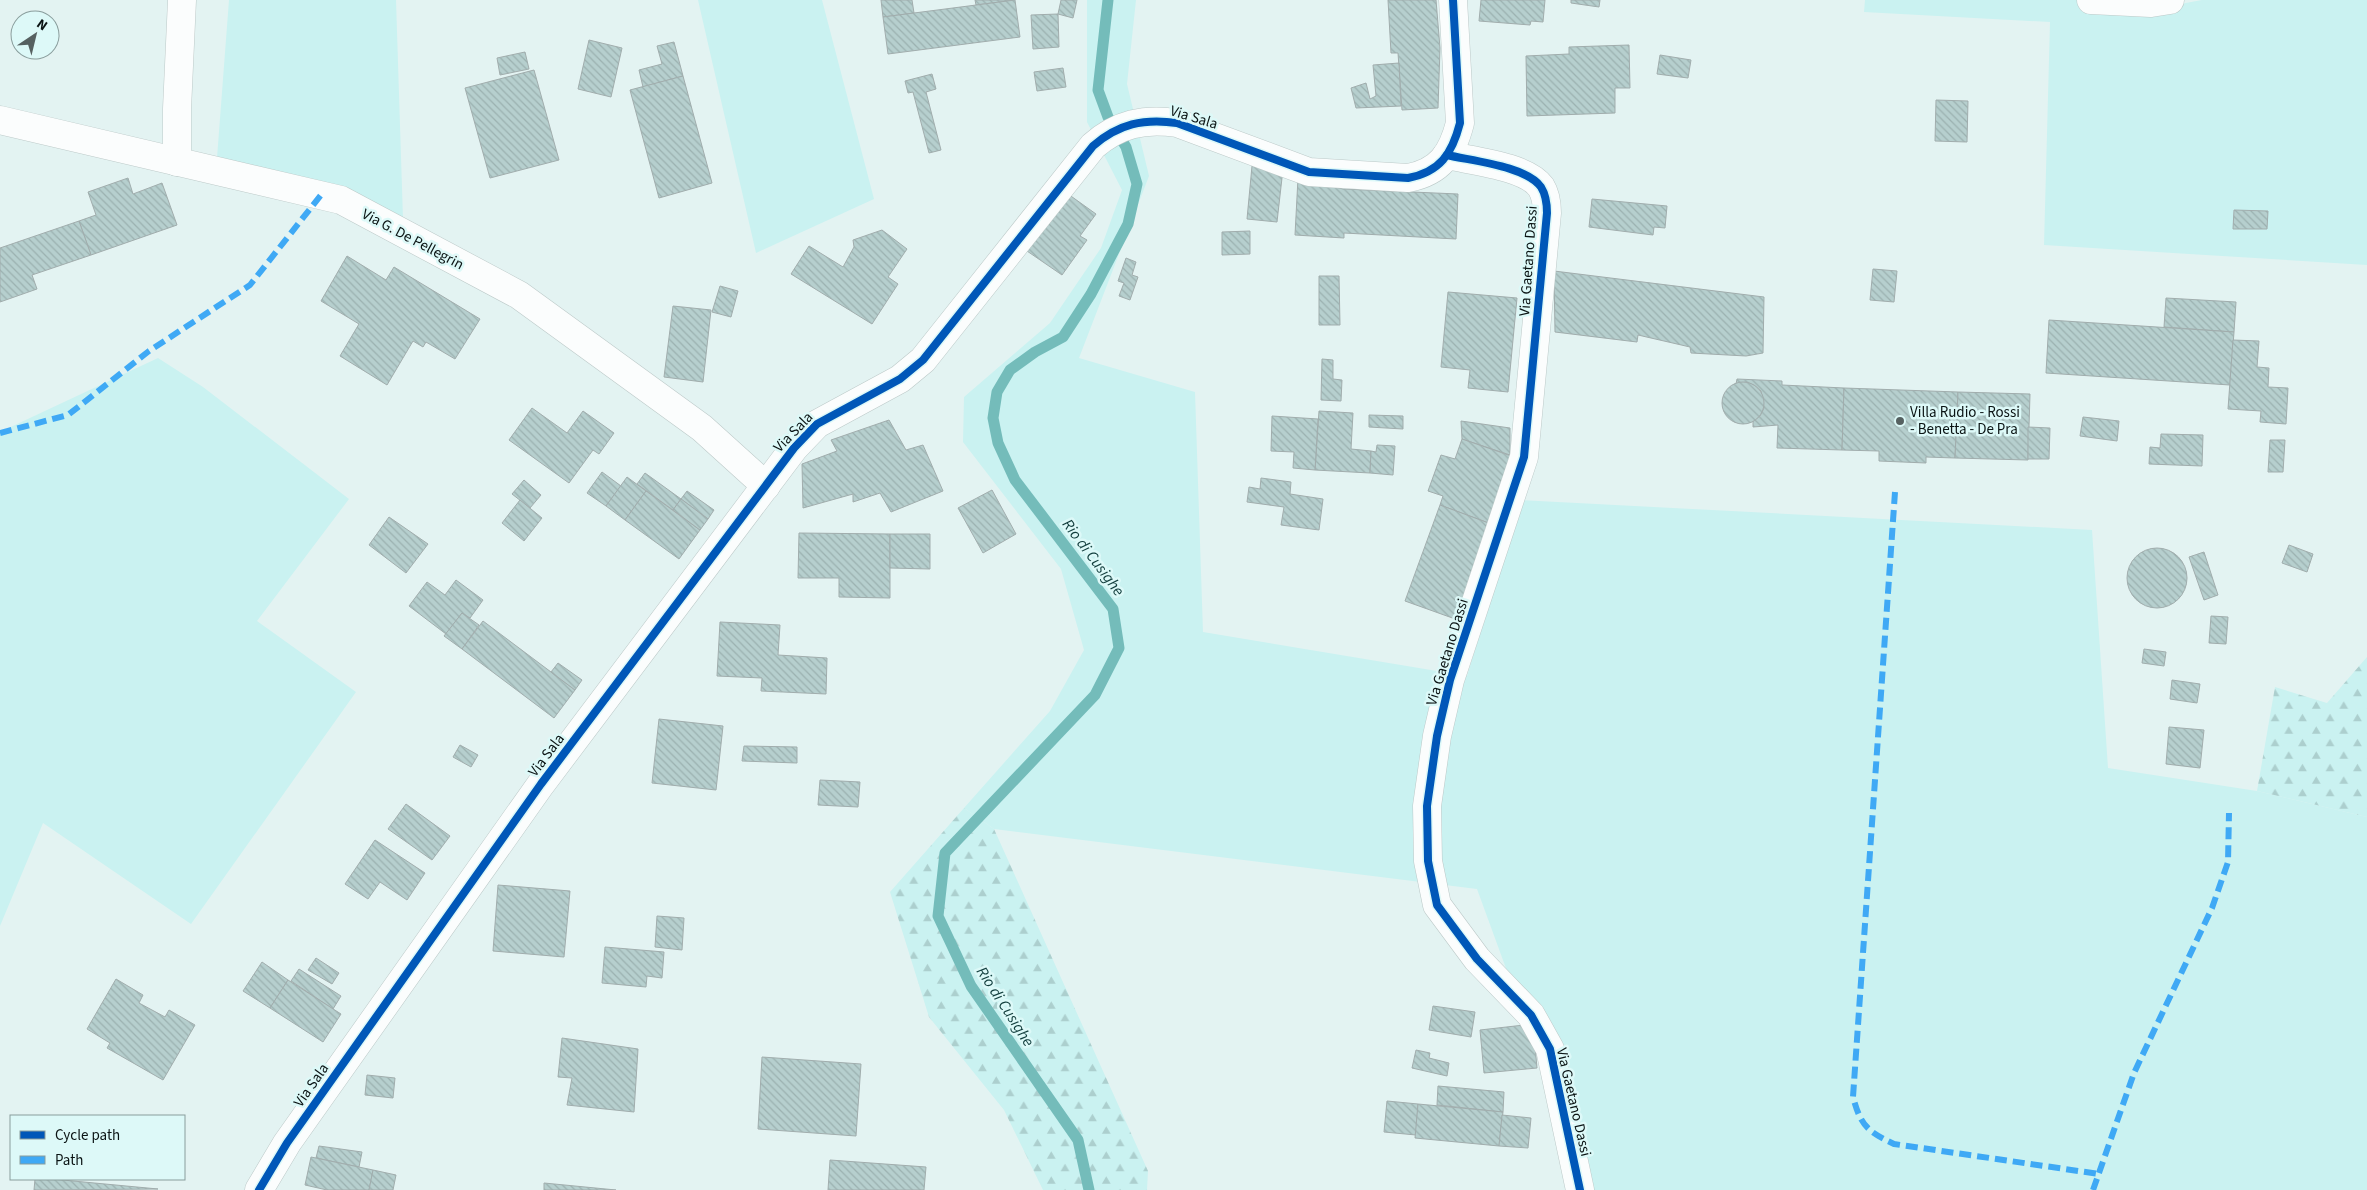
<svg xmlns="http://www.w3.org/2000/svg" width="2367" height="1190" font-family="'Source Sans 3',sans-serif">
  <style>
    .grass { fill: #caf2f1 }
    .forest { fill: url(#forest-firs) }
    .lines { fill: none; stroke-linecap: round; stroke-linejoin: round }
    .stream { stroke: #74bcba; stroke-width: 11 }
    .building { fill: url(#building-back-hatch); stroke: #a1adad }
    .street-casing { stroke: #bcc9c8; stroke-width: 29 }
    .secondary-casing { stroke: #bcc9c8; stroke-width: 29 }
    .street { stroke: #fbfdfd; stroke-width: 28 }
    .secondary { stroke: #fbfdfd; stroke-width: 28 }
    .quiet { stroke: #3fa9f5; stroke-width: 6; stroke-dasharray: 12 6; stroke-linecap: butt }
    .cycleway-casing { stroke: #ddf9f8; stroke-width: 11 }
    .cycleway { stroke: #0057b8; stroke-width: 8 }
    .poi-dot { fill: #566161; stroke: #ddf9f8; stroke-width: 2 }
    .labels { text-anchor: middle; stroke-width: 5; stroke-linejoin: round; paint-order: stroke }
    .street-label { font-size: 15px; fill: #0a1313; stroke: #ddf9f8 }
    .poi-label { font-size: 15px; fill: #0a1313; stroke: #ddf9f8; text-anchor: start }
    .water-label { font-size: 16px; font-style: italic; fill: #113d3c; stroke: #ddf9f8 }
  </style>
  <defs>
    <pattern id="forest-firs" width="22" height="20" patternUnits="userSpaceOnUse" patternTransform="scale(1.25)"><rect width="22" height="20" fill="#caf2f1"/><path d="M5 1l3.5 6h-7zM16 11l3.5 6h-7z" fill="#accfce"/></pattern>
    <pattern id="building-back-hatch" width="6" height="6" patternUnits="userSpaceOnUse" patternTransform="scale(1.25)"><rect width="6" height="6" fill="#b6cfce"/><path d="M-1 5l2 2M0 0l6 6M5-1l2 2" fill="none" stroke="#9bb1b0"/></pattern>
  </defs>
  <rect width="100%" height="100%" fill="#e3f3f2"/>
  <g class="grass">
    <path d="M 229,0 L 396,0 L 403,219 L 323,210 L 217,158 Z"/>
    <path d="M 698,0 L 822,0 L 874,199 L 756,253 Z"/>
    <path d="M 1087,0 L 1136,0 L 1127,84 L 1149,176 L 1079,358 L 1195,392 L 1203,632 L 1467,676 L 1521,500 L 2092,530 L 2108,768 L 2257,791 L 2367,817 L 2367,1190 L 1587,1190 L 1477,889 L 994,829 L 964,808 L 1050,711 L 1084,650 L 1061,569 L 963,442 L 964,397 L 1050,323 L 1101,248 L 1122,190 L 1087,122 Z"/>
    <path d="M 1865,0 L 2175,0 L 2175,5 L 2202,0 L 2367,0 L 2367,265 L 2044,245 L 2050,22 L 1864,12 Z"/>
    <path d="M 158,358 L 203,387 L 349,499 L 257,621 L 356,692 L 191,924 L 43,823 L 0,926 L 0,432 Z"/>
  </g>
  <g class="forest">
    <path d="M 2367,657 L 2367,817 L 2257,791 L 2275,687 L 2327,703 Z"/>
    <path d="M 964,808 L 994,829 L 1148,1171 L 1147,1190 L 1043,1190 L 1004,1110 L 929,1017 L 890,892 Z"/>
  </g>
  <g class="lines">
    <path class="stream" d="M 1089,1190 L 1078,1140 L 971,986 L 938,916 L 945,853 L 1095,695 L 1119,648 L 1113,609 L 1015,480 L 998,443 L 993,418 L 997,392 L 1010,370 L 1035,352 L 1063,337 L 1091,294 L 1128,224 L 1137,184 L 1126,147 L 1108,117 L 1098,90 L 1108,0"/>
  </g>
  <g class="building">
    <path d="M 881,0 L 912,0 L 914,13 L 883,17 Z"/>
    <path d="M 975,0 L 1015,0 L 976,5 Z"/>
    <path d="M 1015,0 L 1020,37 L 888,54 L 883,17 Z"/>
    <path d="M 1061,0 L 1077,0 L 1073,18 L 1058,14 Z"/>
    <path d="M 1388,0 L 1436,0 L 1440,48 L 1438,108 L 1402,110 L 1398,53 L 1391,53 Z"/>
    <path d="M 1481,0 L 1545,0 L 1543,22 L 1531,21 L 1530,25 L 1479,21 Z"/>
    <path d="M 1571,0 L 1600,0 L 1599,7 L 1571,3 Z"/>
    <path d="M 1058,14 L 1059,47 L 1033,49 L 1031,15 Z"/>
    <path d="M 589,40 L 622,48 L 611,97 L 578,89 Z"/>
    <path d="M 674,42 L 683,76 L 643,87 L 639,70 L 662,64 L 657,46 Z"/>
    <path d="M 1629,45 L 1630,88 L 1615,88 L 1615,113 L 1527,116 L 1526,56 L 1569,54 L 1569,47 Z"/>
    <path d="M 525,52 L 529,69 L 500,75 L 497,58 Z"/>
    <path d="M 1660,55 L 1691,60 L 1688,78 L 1657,74 Z"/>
    <path d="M 1399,63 L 1401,106 L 1356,108 L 1351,88 L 1366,83 L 1370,99 L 1376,96 L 1373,65 Z"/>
    <path d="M 1063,68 L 1066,87 L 1037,91 L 1034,72 Z"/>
    <path d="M 534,70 L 559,160 L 490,178 L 465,88 Z"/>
    <path d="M 932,74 L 936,89 L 926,92 L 941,150 L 929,153 L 913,92 L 908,93 L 905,81 Z"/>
    <path d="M 683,76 L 712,183 L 659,198 L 630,90 Z"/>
    <path d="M 1936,100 L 1968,101 L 1967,142 L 1935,141 Z"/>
    <path d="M 1252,166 L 1283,169 L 1277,222 L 1247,219 Z"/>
    <path d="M 128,178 L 133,194 L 162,183 L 177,225 L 91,255 L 79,221 L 96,215 L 88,192 Z"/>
    <path d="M 1298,178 L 1343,189 L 1458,194 L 1456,239 L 1344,233 L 1344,238 L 1295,235 Z"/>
    <path d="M 1068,194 L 1096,214 L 1080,236 L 1087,240 L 1062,275 L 1027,251 Z"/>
    <path d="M 1592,199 L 1667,206 L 1665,228 L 1654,227 L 1653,235 L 1589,227 Z"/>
    <path d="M 2234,210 L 2268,211 L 2267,229 L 2233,229 Z"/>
    <path d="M 79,221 L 91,255 L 32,275 L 37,289 L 0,302 L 0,248 Z"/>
    <path d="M 882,230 L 907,249 L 888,277 L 898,284 L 872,324 L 791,274 L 809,246 L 843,267 L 854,247 L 853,240 Z"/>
    <path d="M 1250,231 L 1250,254 L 1222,255 L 1222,232 Z"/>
    <path d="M 347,256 L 386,280 L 394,267 L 480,319 L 455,359 L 426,342 L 423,347 L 413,341 L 387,385 L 340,356 L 359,324 L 321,301 Z"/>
    <path d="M 1126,258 L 1136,262 L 1132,275 L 1138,277 L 1130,300 L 1119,296 L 1124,283 L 1118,281 Z"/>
    <path d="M 1873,269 L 1897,271 L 1894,302 L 1870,300 Z"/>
    <path d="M 1554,271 L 1764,297 L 1763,353 L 1746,356 L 1691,353 L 1690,347 L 1638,335 L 1637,342 L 1555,332 Z"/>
    <path d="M 1319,276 L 1339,276 L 1340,325 L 1319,325 Z"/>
    <path d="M 720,286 L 738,291 L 731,317 L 712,312 Z"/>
    <path d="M 1448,292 L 1517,298 L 1508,392 L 1468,388 L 1470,370 L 1441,367 Z"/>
    <path d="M 2166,298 L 2236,302 L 2234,332 L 2164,327 Z"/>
    <path d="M 673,306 L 711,310 L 703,382 L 664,377 Z"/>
    <path d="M 2049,320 L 2234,332 L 2230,385 L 2046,373 Z"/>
    <path d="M 2233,340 L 2259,341 L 2257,367 L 2269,368 L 2268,387 L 2288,388 L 2286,424 L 2260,422 L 2261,411 L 2228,409 Z"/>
    <path d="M 1322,359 L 1333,360 L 1333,379 L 1342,380 L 1341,401 L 1321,400 Z"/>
    <path d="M 1737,379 L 1782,381 L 1782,385 L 1844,388 L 1842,450 L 1777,448 L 1778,425 L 1753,427 L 1753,421 L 1760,416 L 1764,408 L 1761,391 L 1754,385 L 1746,382 L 1736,384 Z"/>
    <circle cx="1743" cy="403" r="21"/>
    <path d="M 1844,388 L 1958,392 L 1955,458 L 1926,457 L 1926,463 L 1879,461 L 1879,451 L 1842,450 Z"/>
    <path d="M 1958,392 L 2030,394 L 2028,460 L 1955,458 Z"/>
    <path d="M 532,408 L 567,433 L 583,411 L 614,433 L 599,454 L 593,450 L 569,483 L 509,440 Z"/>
    <path d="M 1319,411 L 1353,413 L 1351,449 L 1371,451 L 1370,473 L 1315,470 Z"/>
    <path d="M 1369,415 L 1403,416 L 1403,429 L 1369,427 Z"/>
    <path d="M 1272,416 L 1318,419 L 1315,470 L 1293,468 L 1294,452 L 1271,451 Z"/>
    <path d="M 2083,417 L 2119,421 L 2117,441 L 2080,436 Z"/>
    <path d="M 889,420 L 906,450 L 923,445 L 943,491 L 891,512 L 880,493 L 853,502 L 853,494 L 803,508 L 802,464 L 837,451 L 831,440 Z"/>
    <path d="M 1461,421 L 1510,428 L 1510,455 L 1462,439 Z"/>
    <path d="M 2028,427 L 2050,428 L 2049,459 L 2028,459 Z"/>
    <path d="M 2161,434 L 2203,435 L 2202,466 L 2149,464 L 2150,447 L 2160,448 Z"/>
    <path d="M 1462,439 L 1517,458 L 1494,525 L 1440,505 L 1443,496 L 1428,491 L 1441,455 L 1455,459 Z"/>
    <path d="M 2270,440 L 2285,440 L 2283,472 L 2268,472 Z"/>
    <path d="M 1377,445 L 1395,446 L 1393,475 L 1370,473 L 1371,451 L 1376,452 Z"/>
    <path d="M 602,472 L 621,486 L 606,506 L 587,493 Z"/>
    <path d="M 645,473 L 681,499 L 673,510 L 637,484 Z"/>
    <path d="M 627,477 L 646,491 L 625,520 L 606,506 Z"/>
    <path d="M 1261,478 L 1291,482 L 1290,494 L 1323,499 L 1319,530 L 1281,525 L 1284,507 L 1247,502 L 1249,487 L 1260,489 Z"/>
    <path d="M 524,480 L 541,495 L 530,508 L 512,494 Z"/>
    <path d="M 992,490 L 1016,534 L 983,553 L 958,508 Z"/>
    <path d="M 646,491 L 700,530 L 679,559 L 625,520 Z"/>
    <path d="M 687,491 L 714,510 L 708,519 L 681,499 Z"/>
    <path d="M 681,499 L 708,519 L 700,530 L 673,510 Z"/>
    <path d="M 520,500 L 542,518 L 524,541 L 502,523 Z"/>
    <path d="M 1440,505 L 1494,525 L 1458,620 L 1405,601 Z"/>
    <path d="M 389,517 L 428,544 L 406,573 L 369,545 Z"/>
    <path d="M 799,533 L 890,534 L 890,598 L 839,597 L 839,578 L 798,578 Z"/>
    <path d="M 890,534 L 930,534 L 930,569 L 890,568 Z"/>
    <path d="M 2289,545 L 2313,554 L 2307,572 L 2282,563 Z"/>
    <circle cx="2157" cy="578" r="30"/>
    <path d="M 2204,552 L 2218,595 L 2204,600 L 2189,557 Z"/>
    <path d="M 456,580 L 483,600 L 470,618 L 462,613 L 446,634 L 409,606 L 427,582 L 445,595 Z"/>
    <path d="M 462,613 L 479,625 L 462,649 L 444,636 Z"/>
    <path d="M 2211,616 L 2228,617 L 2226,644 L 2209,643 Z"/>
    <path d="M 483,621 L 575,690 L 554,718 L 462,649 Z"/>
    <path d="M 720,622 L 780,625 L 778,655 L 827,658 L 826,694 L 761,691 L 762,678 L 717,676 Z"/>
    <path d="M 2144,649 L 2166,652 L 2164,666 L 2142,663 Z"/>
    <path d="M 558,663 L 582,680 L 575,690 L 551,672 Z"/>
    <path d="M 2172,680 L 2200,684 L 2197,703 L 2170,699 Z"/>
    <path d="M 659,719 L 723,726 L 716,790 L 652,783 Z"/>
    <path d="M 2169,727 L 2204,730 L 2200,768 L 2166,764 Z"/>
    <path d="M 460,745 L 478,755 L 471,767 L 453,757 Z"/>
    <path d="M 744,746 L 797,747 L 797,763 L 742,761 Z"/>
    <path d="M 820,780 L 860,782 L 858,807 L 818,805 Z"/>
    <path d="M 406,804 L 450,836 L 432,860 L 388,829 Z"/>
    <path d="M 375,840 L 425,873 L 407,900 L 380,882 L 368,899 L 345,884 Z"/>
    <path d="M 498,885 L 570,891 L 564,957 L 493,951 Z"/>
    <path d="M 657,916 L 684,918 L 682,950 L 655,947 Z"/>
    <path d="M 605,947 L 664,952 L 662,978 L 647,976 L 646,987 L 602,983 Z"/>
    <path d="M 316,958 L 339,973 L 332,984 L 308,970 Z"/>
    <path d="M 262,962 L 288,980 L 270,1008 L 243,991 Z"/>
    <path d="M 299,969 L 341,996 L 333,1009 L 291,981 Z"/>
    <path d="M 116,979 L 143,995 L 139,1003 L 165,1017 L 169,1010 L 195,1025 L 163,1080 L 107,1048 L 110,1043 L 87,1029 Z"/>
    <path d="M 288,980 L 341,1014 L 323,1042 L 270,1008 Z"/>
    <path d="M 1433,1006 L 1475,1012 L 1471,1037 L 1429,1030 Z"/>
    <path d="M 1533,1024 L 1537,1068 L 1484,1073 L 1480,1030 Z"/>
    <path d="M 562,1038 L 638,1049 L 634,1112 L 567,1105 L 572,1078 L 558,1077 Z"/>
    <path d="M 1416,1050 L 1430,1053 L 1429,1058 L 1449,1063 L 1447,1076 L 1412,1068 Z"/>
    <path d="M 762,1057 L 861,1064 L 856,1136 L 758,1129 Z"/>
    <path d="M 367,1075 L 395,1078 L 393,1098 L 365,1095 Z"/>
    <path d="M 1438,1086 L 1504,1092 L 1503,1112 L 1437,1105 Z"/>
    <path d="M 1387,1101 L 1418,1104 L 1416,1135 L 1384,1132 Z"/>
    <path d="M 1418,1104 L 1503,1112 L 1499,1146 L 1415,1138 Z"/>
    <path d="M 1502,1115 L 1531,1118 L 1528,1148 L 1499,1146 Z"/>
    <path d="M 319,1146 L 362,1152 L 359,1167 L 316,1158 Z"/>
    <path d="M 311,1157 L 373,1170 L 369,1190 L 327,1190 L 305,1185 Z"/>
    <path d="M 830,1160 L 926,1167 L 924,1190 L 828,1190 Z"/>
    <path d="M 373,1170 L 396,1175 L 393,1190 L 369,1190 Z"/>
    <path d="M 35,1179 L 52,1179 L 158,1189 L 34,1190 Z"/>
    <path d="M 544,1183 L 616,1190 L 544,1190 Z"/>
  </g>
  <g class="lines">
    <g class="street-casing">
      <g id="street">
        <path d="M 0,120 L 341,200 L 519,295 L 702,428 L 766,486"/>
        <path d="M 1447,155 C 1472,161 1526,166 1541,187 C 1546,195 1547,204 1547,213 L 1524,457 L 1450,680 L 1437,736 L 1427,806 L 1428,861 L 1437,905 L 1477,959 L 1531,1015 L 1550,1049 L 1580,1190"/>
        <path d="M 177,162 L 177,109 L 182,0"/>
      </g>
    </g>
    <g class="secondary-casing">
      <g id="secondary">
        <path d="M 2091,0 L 2151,3 L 2170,0"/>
        <path d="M 259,1190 L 287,1143 L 541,784 L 794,448 L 817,424 L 900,379 L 923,360 L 1093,146 C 1118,124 1144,118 1177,123 L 1309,172 L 1408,178 C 1440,172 1452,154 1460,123 L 1453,0"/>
      </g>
    </g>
    <use href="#street" class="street"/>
    <use href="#secondary" class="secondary"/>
    <g class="quiet">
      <path d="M 0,433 L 68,415 L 149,351 L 250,285 L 321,195"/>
      <path d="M 1895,492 L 1853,1097 C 1861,1126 1867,1131 1894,1144 L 2099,1174"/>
      <path d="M 2093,1190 L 2134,1073 L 2212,908 L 2228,862 L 2229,813"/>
    </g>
    <g class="cycleway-casing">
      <g id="cycleway">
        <path d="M 1447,155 C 1472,161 1526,166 1541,187 C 1546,195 1547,204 1547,213 L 1524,457 L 1450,680 L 1437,736 L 1427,806 L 1428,861 L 1437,905 L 1477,959 L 1531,1015 L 1550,1049 L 1580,1190"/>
        <path d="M 259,1190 L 287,1143 L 541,784 L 794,448 L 817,424 L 900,379 L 923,360 L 1093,146 C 1118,124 1144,118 1177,123 L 1309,172 L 1408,178 C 1440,172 1452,154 1460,123 L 1453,0"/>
      </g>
    </g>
    <use href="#cycleway" class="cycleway"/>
  </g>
  <circle class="poi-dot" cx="1900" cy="421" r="5"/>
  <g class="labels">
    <g class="street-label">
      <text transform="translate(1194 117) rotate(17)" y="5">Via Sala</text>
      <text transform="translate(413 239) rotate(28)" y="5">Via G. De Pellegrin</text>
      <text transform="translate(1528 261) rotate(-86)" y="5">Via Gaetano Dassi</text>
      <text transform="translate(793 432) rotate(-46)" y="5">Via Sala</text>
      <text transform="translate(1447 652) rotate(-73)" y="5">Via Gaetano Dassi</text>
      <text transform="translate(546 755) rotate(-53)" y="5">Via Sala</text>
      <text transform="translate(311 1085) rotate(-55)" y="5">Via Sala</text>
      <text transform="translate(1574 1102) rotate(77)" y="5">Via Gaetano Dassi</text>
    </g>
    <g class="poi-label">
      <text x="1910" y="417">Villa Rudio - Rossi<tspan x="1910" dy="17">- Benetta - De Pra</tspan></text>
    </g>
    <g class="water-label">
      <text transform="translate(1094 557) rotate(53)" y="6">Rio di Cusighe</text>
      <text transform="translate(1006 1006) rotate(57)" y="6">Rio di Cusighe</text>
    </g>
  </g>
  <rect x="10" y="1115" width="175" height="65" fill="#ddf9f8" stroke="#899d9c"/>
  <rect x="20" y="1131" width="25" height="8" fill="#0057b8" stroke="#899d9c"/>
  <text x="55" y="1140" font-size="15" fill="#0a1313">Cycle path</text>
  <rect x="20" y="1156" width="25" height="8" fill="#3fa9f5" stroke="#899d9c"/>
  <text x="55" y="1165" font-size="15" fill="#0a1313">Path</text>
  <g transform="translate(35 35) rotate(35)"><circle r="24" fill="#ddf9f8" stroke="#899d9c"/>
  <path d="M0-4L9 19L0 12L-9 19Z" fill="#566161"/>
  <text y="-8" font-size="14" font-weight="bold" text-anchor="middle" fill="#0a1313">N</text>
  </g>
</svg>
